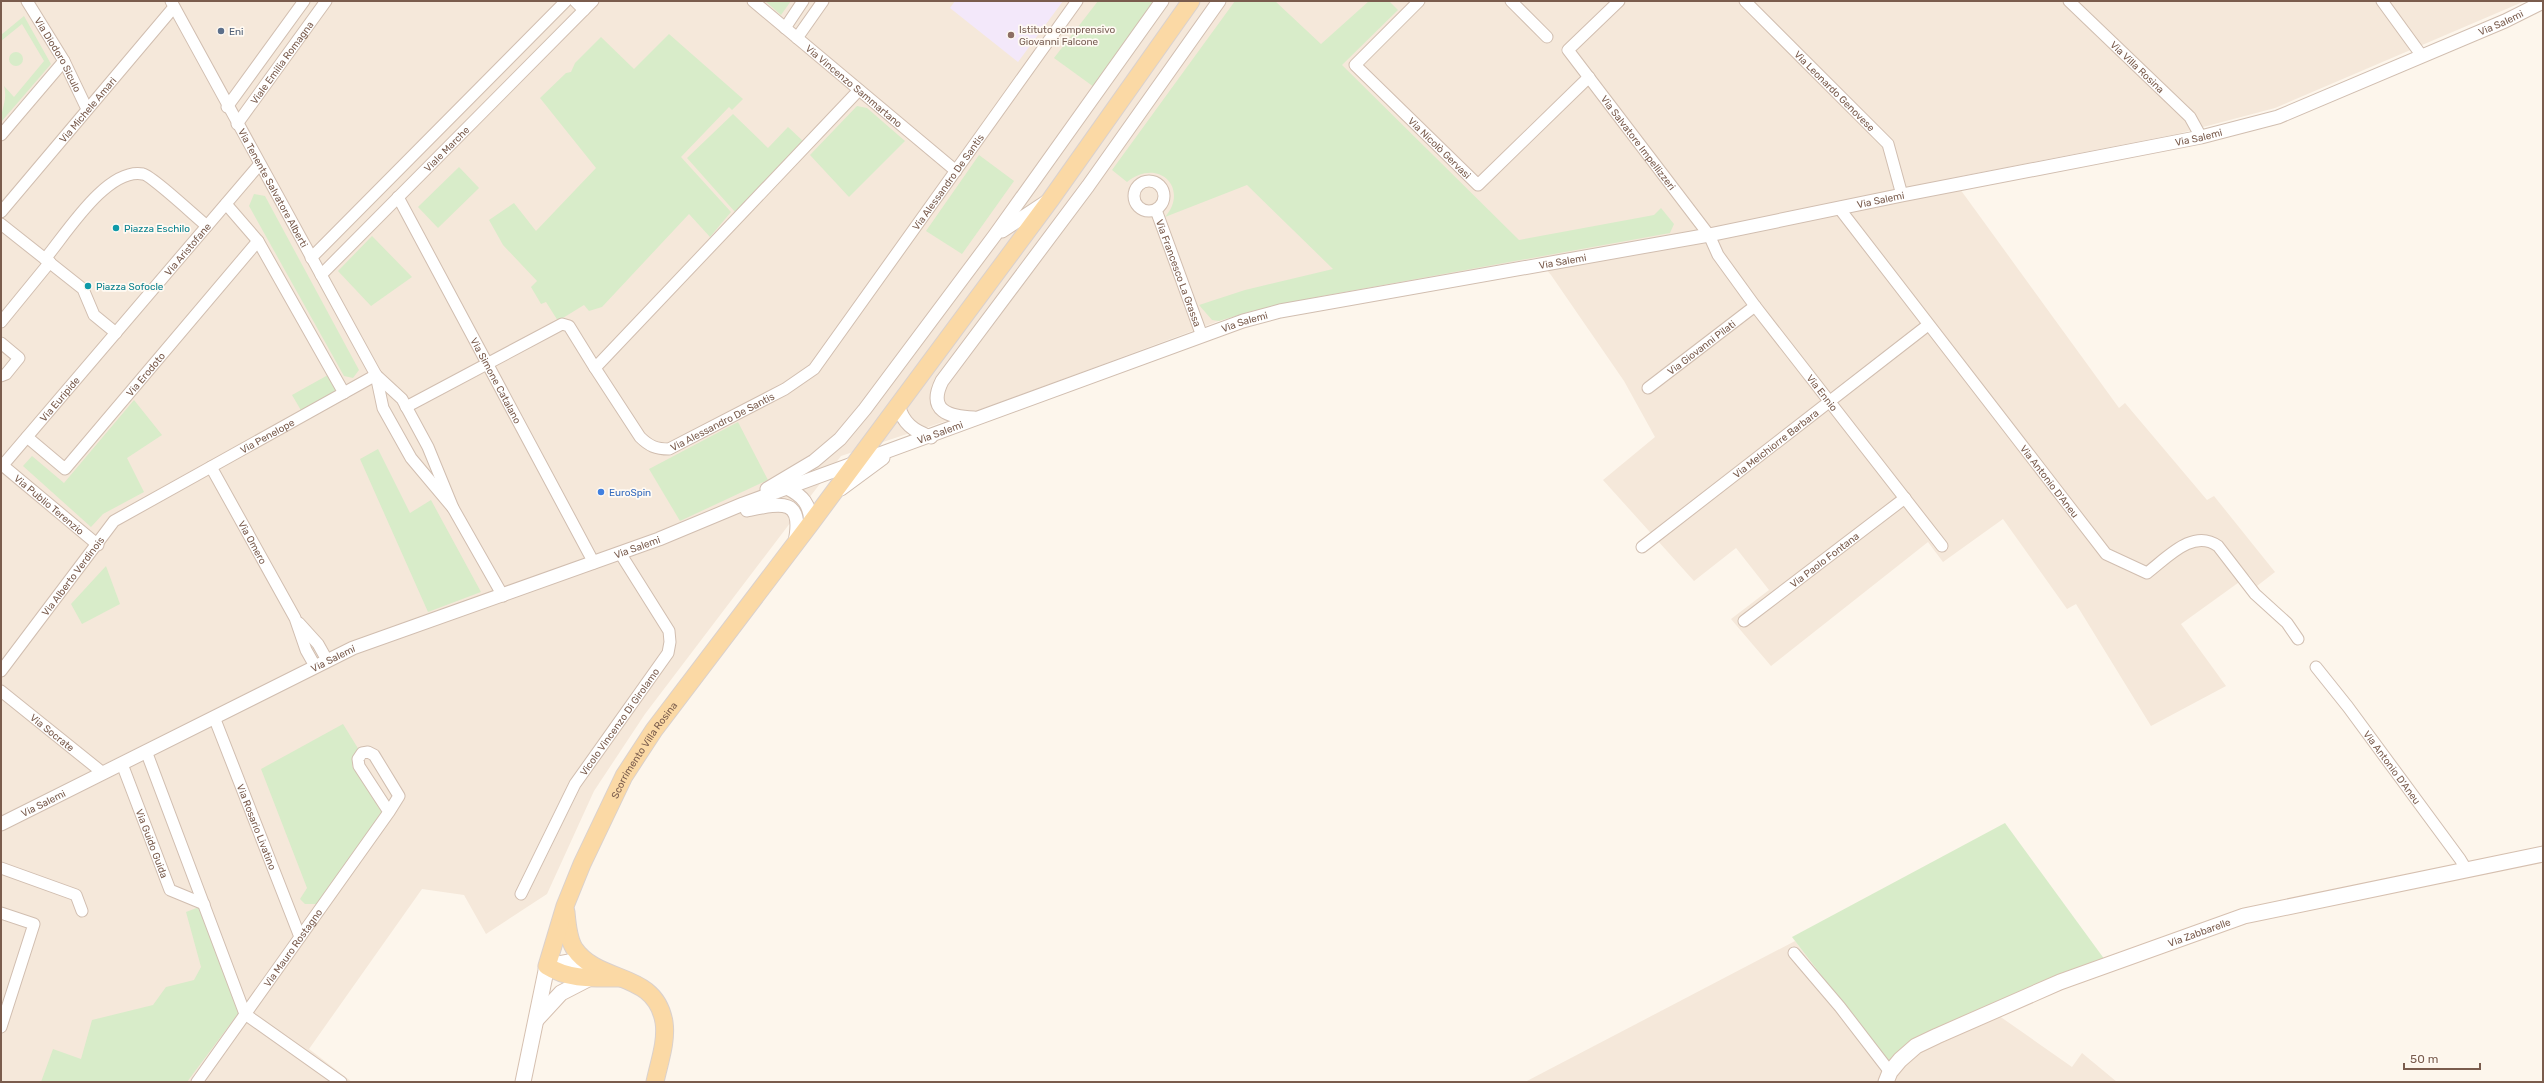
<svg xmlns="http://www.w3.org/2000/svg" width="2544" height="1083" font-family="Rubik,sans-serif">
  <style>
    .residential { fill: #f5e8da }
    .education { fill: #f3e8fa }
    .green { fill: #d8ecc9 }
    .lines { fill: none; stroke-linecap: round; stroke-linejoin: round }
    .minor-casing { stroke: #d1beb0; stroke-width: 13 }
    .tertiary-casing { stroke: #d1beb0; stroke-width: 15 }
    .secondary-casing { stroke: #d6c0b0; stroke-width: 17 }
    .primary-casing { stroke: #dad1cd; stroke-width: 19 }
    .minor { stroke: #fff; stroke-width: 11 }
    .tertiary { stroke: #fff; stroke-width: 13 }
    .secondary { stroke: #fff; stroke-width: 15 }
    .primary { stroke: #fbd9a5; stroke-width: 17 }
    .service-dot { fill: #5c6f8a; stroke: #fffaf3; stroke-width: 1.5 }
    .education-dot { fill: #8d6e63; stroke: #fffaf3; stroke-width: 1.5 }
    .culture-dot { fill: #0f9aa8; stroke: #fffaf3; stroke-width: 1.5 }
    .shop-dot { fill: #3f7fe0; stroke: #fffaf3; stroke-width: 1.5 }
    .labels { text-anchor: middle; stroke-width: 3.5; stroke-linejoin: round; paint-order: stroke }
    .street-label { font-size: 10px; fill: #7a5c4d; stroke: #fffaf3 }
    .education-label { font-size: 10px; fill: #785e54; stroke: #fffaf3; text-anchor: start }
    .service-label { font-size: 10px; fill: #4e5e75; stroke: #fffaf3; text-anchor: start }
    .culture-label { font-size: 10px; fill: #0d838f; stroke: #fffaf3; text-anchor: start }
    .shop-label { font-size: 10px; fill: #366cbe; stroke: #fffaf3; text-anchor: start }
  </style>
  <rect width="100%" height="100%" fill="#fdf6ec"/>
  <g class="residential">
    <path d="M 1,1 L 2525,1 L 2275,108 L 2177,134 L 1952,178 L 2119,408 L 2125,403 L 2207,500 L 2214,496 L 2275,572 L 2257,586 L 2249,575 L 2181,624 L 2226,686 L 2151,726 L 2076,604 L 2067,609 L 2003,519 L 1943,562 L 1928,542 L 1771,666 L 1731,619 L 1769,590 L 1736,548 L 1694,581 L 1603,480 L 1655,437 L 1624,381 L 1551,275 L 1536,258 L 1252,311 L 1219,321 L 982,409 L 841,456 L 645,714 L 594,791 L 547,894 L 486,934 L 464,895 L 422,889 L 309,1049 L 352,1082 L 1,1082 Z"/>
    <path d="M 1795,941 L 1888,1063 L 1995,1013 L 2072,1067 L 2082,1053 L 2117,1082 L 1525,1082 Z"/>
  </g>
  <path class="education" d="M 955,1 L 1063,1 L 1018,62 L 950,8 Z"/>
  <g class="green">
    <path d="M 765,1 L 791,1 L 781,15 Z"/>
    <path d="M 1098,1 L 1156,1 L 1094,87 L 1054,58 Z"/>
    <path d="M 1235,1 L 1275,1 L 1321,44 L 1369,1 L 1389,1 L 1398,10 L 1342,65 L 1519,240 L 1654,215 L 1661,208 L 1674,224 L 1670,233 L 1317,297 L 1252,311 L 1219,321 L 1212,320 L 1199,305 L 1245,290 L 1333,269 L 1247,185 L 1165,217 C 1190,188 1158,157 1127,182 L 1112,170 Z"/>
    <path d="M 24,16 L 51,64 L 1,122 C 1,108 8,100 4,86 L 14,97 L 44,61 L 22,24 L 1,41 L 1,35 Z"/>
    <path d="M 669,34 L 743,99 L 732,110 L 729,107 L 681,157 L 731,212 L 710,237 L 689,214 L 602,307 L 589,311 L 584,305 L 558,321 L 546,302 L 541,304 L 531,287 L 537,281 L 503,245 L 489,220 L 514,203 L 536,231 L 596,168 L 540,98 L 566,73 L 571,72 L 575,63 L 601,37 L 634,69 Z"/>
    <circle cx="16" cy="59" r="7"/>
    <path d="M 857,106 L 867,108 L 905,141 L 849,197 L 810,155 Z"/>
    <path d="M 733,114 L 768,148 L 788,127 L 803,141 L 735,212 L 687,158 Z"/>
    <path d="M 979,155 L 1014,181 L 962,254 L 926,231 Z"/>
    <path d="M 459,167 L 479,188 L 438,228 L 418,207 Z"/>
    <path d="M 254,194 L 265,196 L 359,370 L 353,378 L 344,376 L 249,206 Z"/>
    <path d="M 372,236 L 412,277 L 371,306 L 338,271 Z"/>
    <path d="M 328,375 L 338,392 L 302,412 L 292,395 Z"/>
    <path d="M 134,400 L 162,435 L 127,458 L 144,492 L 103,514 L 91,527 L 23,466 L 32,456 L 64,483 Z"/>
    <path d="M 738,422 L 768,480 L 680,521 L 649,469 Z"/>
    <path d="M 378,449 L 410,513 L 431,500 L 481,592 L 428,612 L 360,459 Z"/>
    <path d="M 106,566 L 120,604 L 82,624 L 71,604 Z"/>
    <path d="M 343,724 L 359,750 L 352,766 L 383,813 L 318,904 L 305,904 L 300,899 L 307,888 L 261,769 Z"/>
    <path d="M 2005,823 L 2105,960 L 1888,1063 L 1792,937 Z"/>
    <path d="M 199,907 L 240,1011 L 187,1082 L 41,1082 L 53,1049 L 81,1059 L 92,1020 L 153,1005 L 166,987 L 194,980 L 201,967 L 186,912 Z"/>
  </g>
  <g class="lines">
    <g class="minor-casing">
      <g id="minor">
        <path id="s1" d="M 27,1 L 64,61 L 87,109"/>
        <path id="s2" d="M 171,1 L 376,375 L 383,408 L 411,458 L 453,508"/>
        <path d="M 575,1 L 584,10"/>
        <path id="s3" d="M 753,1 L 956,171"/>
        <path id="s4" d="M 1419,1 L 1355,65 L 1478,185 L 1589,77"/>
        <path d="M 1511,1 L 1547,37"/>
        <path id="s5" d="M 1619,1 L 1568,50 L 1709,235 L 1718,255 L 1755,306 L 1942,546"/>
        <path id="s6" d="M 1745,1 L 1888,144 L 1902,195"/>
        <path id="s7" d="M 2069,1 L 2190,117 L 2201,137"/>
        <path d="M 2382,1 L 2422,56"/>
        <path d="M 785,28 L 803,1"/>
        <path d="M 797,38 L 823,1"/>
        <path id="s8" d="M 859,90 L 595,368 L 640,437 C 649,446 656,449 669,449 L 785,389 L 814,369 L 1077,1"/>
        <path d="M 227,107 L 304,1"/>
        <path id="s9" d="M 237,124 L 326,1"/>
        <path d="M 1,135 L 64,61"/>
        <circle cx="1149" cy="196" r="15"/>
        <path id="s10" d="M 398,197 L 594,563"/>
        <path d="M 226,204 L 258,241 L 344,393"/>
        <path id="s11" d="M 1839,208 L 2106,554 L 2147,573 C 2167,558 2193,528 2218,546 L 2255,594 L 2287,623 L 2298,639"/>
        <path id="s12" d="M 1156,210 L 1202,336"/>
        <path id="s13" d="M 1,212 L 174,7"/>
        <path d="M 1,224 L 83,289 L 94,315 L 116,333"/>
        <path d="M 311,258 L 566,1"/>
        <path d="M 45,259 C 66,234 107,167 143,174 C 152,176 196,217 207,226"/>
        <path id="s14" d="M 321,275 L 593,1"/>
        <path d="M 1,322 L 50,262"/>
        <path d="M 1,343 L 19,358 L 6,374 L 1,376"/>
        <path d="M 376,375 L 402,399 L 428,447 L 453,508 L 503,596"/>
        <path id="s15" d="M 1648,388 L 1755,306"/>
        <path d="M 406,407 L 562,324 L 569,326 L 595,368"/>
        <path id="s16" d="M 27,437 L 65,469 L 258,241"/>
        <path id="s17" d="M 1,464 L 98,545"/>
        <path id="s18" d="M 3,465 L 259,165"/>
        <path id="s19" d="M 211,467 L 295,618 L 306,650 L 315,666"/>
        <path id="s20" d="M 1642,547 L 1928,325"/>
        <path id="s21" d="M 1744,621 L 1905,498"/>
        <path d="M 299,623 L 318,644 L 327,660"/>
        <path id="s22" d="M 2316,667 L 2348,707 L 2460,859 L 2466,869"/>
        <path id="s23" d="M 1,671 L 114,521 L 376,375"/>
        <path id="s24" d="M 1,691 L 103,773"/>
        <path id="s25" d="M 214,717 L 300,937"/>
        <path d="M 146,751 L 245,1014 L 341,1082"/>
        <path id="s26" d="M 122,764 L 170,890 L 204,904"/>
        <path d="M 1,868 L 76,895 L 82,911"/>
        <path id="s27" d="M 521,894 L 575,784 L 668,653 L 670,642 L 669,631 L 620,553"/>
        <path d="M 1,913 L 34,924 L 1,1027"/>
        <path d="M 1794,953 L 1840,1007 L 1890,1072"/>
        <path id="s28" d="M 197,1082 L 389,812 L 399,796 L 374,755 L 368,752 L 362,753 L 358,759 L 359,766 L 389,812"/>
      </g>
    </g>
    <g class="tertiary-casing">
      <g id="tertiary">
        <path d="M 1002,231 L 1046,202"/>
        <path d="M 898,405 C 903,423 913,431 931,437"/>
        <path d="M 974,418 C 949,417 927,411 942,381 L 1088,186 L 1219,1"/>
        <path d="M 787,488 C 803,496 810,504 811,523"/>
        <path d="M 767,489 L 814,461 L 840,439 L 865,409 L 995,235 L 1162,1"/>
        <path d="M 841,489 L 883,458"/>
        <path d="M 747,510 C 781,503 804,497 795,542"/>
        <path id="s29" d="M 1,824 L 353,648 L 659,539 L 743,504 L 1243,321 L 1280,311 L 1709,235 L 1902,195 L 2201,137 L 2278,117 L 2505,21 L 2543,2"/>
      </g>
    </g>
    <g class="secondary-casing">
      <g id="secondary">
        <path d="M 537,1019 L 561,993 L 590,978"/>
        <path d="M 523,1082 L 547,966 L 568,962 L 592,966"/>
        <path id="s30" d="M 1886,1082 L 1890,1072 L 1900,1060 L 1916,1046 L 1937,1036 L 2060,982 L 2244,916 L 2543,854"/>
      </g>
    </g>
    <g class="primary-casing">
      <g id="primary">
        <path d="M 566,912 C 567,923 568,938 574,948 C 599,985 655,970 664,1022 C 667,1041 659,1063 655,1082"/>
        <path id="s31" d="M 620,978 C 594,978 569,980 547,966 L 565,906 L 582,864 L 624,776 L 654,730 L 811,523 L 1051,199 L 1191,1"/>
      </g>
    </g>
    <use href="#minor" class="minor"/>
    <use href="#tertiary" class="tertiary"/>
    <use href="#secondary" class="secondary"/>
    <use href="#primary" class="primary"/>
  </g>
  <circle class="service-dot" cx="221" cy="31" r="4"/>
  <circle class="education-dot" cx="1011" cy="35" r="4"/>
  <g class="culture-dot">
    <circle cx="116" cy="228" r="4"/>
    <circle cx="88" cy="286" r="4"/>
  </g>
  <circle class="shop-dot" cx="601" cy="492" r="4"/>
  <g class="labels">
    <g class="street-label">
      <text dy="4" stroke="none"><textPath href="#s29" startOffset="2639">Via Salemi</textPath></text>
      <text dy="4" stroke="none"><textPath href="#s1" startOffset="62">Via Diodoro Siculo</textPath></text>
      <text dy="4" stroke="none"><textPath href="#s9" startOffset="76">Viale Emilia Romagna</textPath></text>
      <text dy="4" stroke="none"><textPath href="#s7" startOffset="95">Via Villa Rosina</textPath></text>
      <text dy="4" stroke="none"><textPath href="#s3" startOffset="132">Via Vincenzo Sammartano</textPath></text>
      <text dy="4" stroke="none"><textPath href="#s6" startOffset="127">Via Leonardo Genovese</textPath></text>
      <text dy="4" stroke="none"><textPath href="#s13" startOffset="134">Via Michele Amari</textPath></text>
      <text dy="4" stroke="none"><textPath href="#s29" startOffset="2315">Via Salemi</textPath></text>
      <text dy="4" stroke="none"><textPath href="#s5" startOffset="187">Via Salvatore Impellizzeri</textPath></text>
      <text dy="4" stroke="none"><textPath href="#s4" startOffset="209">Via Nicolò Gervasi</textPath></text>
      <text dy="4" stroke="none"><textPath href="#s14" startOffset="178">Viale Marche</textPath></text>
      <text dy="4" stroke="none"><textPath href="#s8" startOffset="894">Via Alessandro De Santis</textPath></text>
      <text dy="4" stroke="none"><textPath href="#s2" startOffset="213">Via Tenente Salvatore Alberti</textPath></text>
      <text dy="4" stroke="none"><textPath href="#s29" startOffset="1991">Via Salemi</textPath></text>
      <text dy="4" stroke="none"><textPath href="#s18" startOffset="284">Via Aristofane</textPath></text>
      <text dy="4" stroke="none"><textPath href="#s29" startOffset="1667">Via Salemi</textPath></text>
      <text dy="4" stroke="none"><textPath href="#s12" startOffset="67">Via Francesco La Grassa</textPath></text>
      <text dy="4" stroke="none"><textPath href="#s29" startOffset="1343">Via Salemi</textPath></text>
      <text dy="4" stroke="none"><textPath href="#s15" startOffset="67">Via Giovanni Pilati</textPath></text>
      <text dy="4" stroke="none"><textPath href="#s16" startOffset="174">Via Erodoto</textPath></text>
      <text dy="4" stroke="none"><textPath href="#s10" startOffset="208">Via Simone Catalano</textPath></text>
      <text dy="4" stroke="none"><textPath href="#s5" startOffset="498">Via Ennio</textPath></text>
      <text dy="4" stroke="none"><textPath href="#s18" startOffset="87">Via Euripide</textPath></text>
      <text dy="4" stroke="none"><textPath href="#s8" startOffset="558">Via Alessandro De Santis</textPath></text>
      <text dy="4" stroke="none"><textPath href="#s29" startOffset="1019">Via Salemi</textPath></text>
      <text dy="4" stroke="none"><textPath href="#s23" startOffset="363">Via Penelope</textPath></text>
      <text dy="4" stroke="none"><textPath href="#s20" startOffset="169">Via Melchiorre Barbara</textPath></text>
      <text dy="4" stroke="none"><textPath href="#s11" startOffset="345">Via Antonio D'Aneu</textPath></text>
      <text dy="4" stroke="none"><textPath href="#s17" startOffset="63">Via Publio Terenzio</textPath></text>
      <text dy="4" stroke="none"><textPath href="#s19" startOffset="86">Via Omero</textPath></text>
      <text dy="4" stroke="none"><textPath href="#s29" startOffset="695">Via Salemi</textPath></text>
      <text dy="4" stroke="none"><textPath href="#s21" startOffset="101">Via Paolo Fontana</textPath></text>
      <text dy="4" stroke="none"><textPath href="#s23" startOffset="119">Via Alberto Verdinois</textPath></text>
      <text dy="4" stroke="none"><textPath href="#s29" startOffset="371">Via Salemi</textPath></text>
      <text dy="4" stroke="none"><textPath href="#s27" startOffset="199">Vicolo Vincenzo Di Girolamo</textPath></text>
      <text dy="4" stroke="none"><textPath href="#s24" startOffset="66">Via Socrate</textPath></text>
      <text dy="4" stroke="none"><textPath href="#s31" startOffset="313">Scorrimento Villa Rosina</textPath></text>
      <text dy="4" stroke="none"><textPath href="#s22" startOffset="126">Via Antonio D'Aneu</textPath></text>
      <text dy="4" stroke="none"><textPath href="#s29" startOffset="47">Via Salemi</textPath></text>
      <text dy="4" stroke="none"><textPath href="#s25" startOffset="118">Via Rosario Livatino</textPath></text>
      <text dy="4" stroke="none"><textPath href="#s26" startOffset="85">Via Guido Guida</textPath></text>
      <text dy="4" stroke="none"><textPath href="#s30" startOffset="353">Via Zabbarelle</textPath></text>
      <text dy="4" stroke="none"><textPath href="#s28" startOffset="165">Via Mauro Rostagno</textPath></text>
    </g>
    <g class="education-label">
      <text x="1019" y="33">Istituto comprensivo<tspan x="1019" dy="12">Giovanni Falcone</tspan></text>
    </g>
    <g class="service-label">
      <text x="229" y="35">Eni</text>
    </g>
    <g class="culture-label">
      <text x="124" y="232">Piazza Eschilo</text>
      <text x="96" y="290">Piazza Sofocle</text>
    </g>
    <g class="shop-label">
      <text x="609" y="496">EuroSpin</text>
    </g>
  </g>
  <rect width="2544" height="1083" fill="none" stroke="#7a5c4d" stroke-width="4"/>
  <path d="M2404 1063v6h76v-6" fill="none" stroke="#7a5c4d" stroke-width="2"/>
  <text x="2410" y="1063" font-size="12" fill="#7a5c4d" stroke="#fffaf3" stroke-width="3" paint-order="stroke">50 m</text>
</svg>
